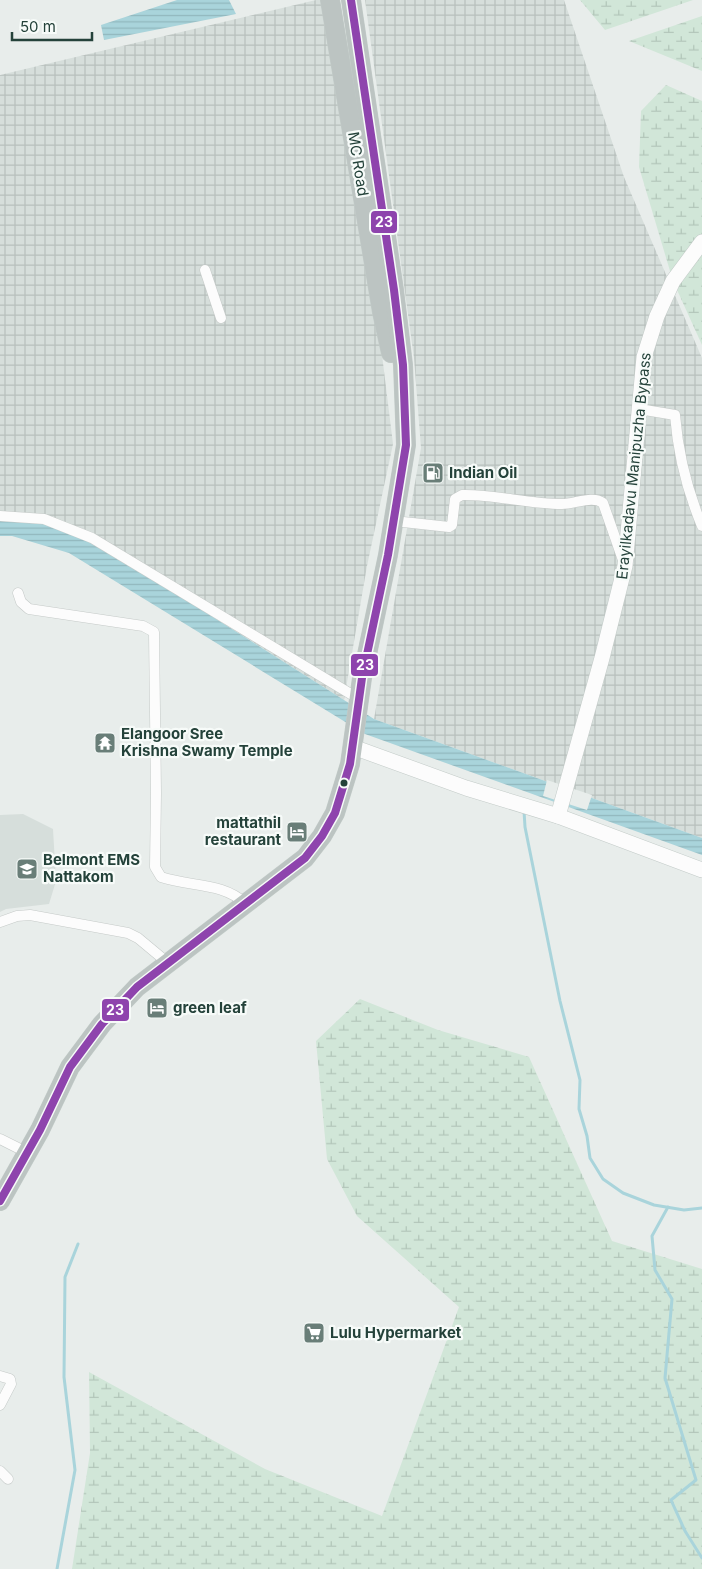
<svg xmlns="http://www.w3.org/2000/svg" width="702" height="1569" font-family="Inter,sans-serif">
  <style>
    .built { fill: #d6dedb }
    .industrial { fill: url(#industrial-grid) }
    .wetland { fill: url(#wetland-marsh) }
    .water { fill: url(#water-rules) }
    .pier { fill: #e8edeb }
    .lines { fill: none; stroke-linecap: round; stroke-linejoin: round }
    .stream { stroke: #a9d4db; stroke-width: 3 }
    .street-casing { stroke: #c5cac8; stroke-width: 11 }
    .secondary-casing { stroke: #c3cbc8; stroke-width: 16 }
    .highway-casing { stroke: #c3ccc9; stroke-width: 20 }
    .street { stroke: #fcfcfc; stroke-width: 10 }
    .secondary { stroke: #fcfcfc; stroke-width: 15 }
    .highway { stroke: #bcc4c2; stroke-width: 19 }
    .bus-1-casing { stroke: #f7fbf9; stroke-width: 11 }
    .bus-1 { stroke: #8e44ad; stroke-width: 8 }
    .bus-dot { fill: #24423a; stroke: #f7fbf9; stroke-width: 2 }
    .labels { text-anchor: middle; stroke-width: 4.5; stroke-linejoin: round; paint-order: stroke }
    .street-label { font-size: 15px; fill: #24423a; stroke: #f7fbf9 }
    .poi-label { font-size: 15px; font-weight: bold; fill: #24423a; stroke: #f7fbf9; text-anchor: start }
    .line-badge { stroke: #f7fbf9; stroke-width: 2 }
    .badge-label { font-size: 14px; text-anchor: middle; font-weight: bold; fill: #fff }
  </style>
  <defs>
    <pattern id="industrial-grid" width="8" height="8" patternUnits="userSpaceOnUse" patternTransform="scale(1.25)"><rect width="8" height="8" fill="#d6dedb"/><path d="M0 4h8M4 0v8" fill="none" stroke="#b8c0bd"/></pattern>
    <pattern id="wetland-marsh" width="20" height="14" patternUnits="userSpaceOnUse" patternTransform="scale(1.25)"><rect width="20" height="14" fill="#d1e6d8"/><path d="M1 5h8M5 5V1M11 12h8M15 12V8" fill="none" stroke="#b3c6ba"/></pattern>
    <pattern id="water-rules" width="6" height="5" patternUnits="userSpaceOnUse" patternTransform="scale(1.25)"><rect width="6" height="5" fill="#a9d4db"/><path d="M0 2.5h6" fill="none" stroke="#91b7bd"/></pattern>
  </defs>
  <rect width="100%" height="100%" fill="#e8edeb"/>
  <path class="built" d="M 23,814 L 53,829 L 56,881 L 49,904 L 6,909 L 0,912 L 0,815 Z"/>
  <g class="industrial">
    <path d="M 316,0 L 327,0 L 375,298 L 393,444 L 367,566 L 344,700 L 117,556 L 0,514 L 0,75 Z"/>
    <path d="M 365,0 L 564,0 L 624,177 L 702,358 L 702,838 L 374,719 L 421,448 L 414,358 Z"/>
  </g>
  <g class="wetland">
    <path d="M 580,0 L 693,0 L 605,30 Z"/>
    <path d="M 702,16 L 702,71 L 629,41 Z"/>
    <path d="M 666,85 L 702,101 L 702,345 L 673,281 L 639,167 L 641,111 Z"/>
    <path d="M 360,999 L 438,1030 L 529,1057 L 612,1241 L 702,1269 L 702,1569 L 72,1569 L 90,1453 L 89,1372 L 265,1469 L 382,1516 L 459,1307 L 357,1216 L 327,1159 L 316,1041 Z"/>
  </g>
  <g class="water">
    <path d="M 177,0 L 229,0 L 236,14 L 104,40 L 101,25 Z"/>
    <path d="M 0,514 L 58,524 L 117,556 L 374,719 L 702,838 L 702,855 L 365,734 L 69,553 L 12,536 L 0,536 Z"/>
  </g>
  <path class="pier" d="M 547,780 L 592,795 L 587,810 L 543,796 Z"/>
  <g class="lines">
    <g class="stream">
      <path d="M 524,811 L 525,827 L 560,1001 L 580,1080 L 579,1109 L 587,1136 L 590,1158 L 603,1179 L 623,1193 L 654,1205 L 684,1210 L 702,1208"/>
      <path d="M 668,1207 L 652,1236 L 655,1270 L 672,1299 L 665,1378 L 696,1480 L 671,1500 L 685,1531 L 702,1558"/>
      <path d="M 57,1569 L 75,1470 L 64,1377 L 65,1277 L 78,1244"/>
    </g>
    <g class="street-casing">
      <g id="street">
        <path d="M 205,270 L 221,318"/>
        <path d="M 639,409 L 675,415 C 678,454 687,490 702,526"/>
        <path d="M 0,516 L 44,519 L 92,538 L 359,699"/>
        <path d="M 394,521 L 449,527 L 452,525 L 455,499 L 462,495 C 493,494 528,504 562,504 C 575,504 593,495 603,503 L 623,560"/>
        <path d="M 18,593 L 21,602 L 29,609 L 143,626 L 154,632 L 156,793 L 155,867 L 161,877 C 190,887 223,882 246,904"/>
        <path d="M 0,922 L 17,916 L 30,915 L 128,933 L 138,938 L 168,963"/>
        <path d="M 0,1139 L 28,1153"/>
        <path d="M 0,1376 L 10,1379 L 11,1384 L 0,1405"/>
        <path d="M 0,1471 L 8,1479"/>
      </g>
    </g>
    <g class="secondary-casing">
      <g id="secondary">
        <path d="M 353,747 L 466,788 L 558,816 L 702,870"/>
        <path d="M 558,816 L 602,658 L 625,566 L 644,357 L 657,316 L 673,281 L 702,242"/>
      </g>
    </g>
    <g class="highway-casing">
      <g id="highway">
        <path d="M 330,0 L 382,312 L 391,353"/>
        <path d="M 0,1201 L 40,1130 L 70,1067 L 102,1024 L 137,987 L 305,858 L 322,836 L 335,813 L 350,764 L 362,678 L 388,555 L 406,445 L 403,365 L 394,290 L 351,0"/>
      </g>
    </g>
    <use href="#street" class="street"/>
    <use href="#secondary" class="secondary"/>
    <use href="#highway" class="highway"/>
    <g class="bus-1-casing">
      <path id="bus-1" d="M 0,1201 L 40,1130 L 70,1067 L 102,1024 L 137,987 L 305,858 L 322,836 L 335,813 L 350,764 L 362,678 L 388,555 L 406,445 L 403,365 L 394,290 L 351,0"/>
    </g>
    <use href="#bus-1" class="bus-1"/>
  </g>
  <defs>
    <g id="fuel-square" transform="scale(1.125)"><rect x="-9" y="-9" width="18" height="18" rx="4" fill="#697e78" stroke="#f7fbf9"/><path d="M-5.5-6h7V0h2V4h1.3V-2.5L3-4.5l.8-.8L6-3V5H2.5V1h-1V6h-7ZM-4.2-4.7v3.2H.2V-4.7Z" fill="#fff"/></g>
    <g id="temple-square" transform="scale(1.125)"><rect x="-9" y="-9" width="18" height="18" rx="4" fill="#697e78" stroke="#f7fbf9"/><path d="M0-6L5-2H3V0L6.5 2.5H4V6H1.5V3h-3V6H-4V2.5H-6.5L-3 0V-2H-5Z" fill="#fff"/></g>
    <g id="hotel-square" transform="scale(1.125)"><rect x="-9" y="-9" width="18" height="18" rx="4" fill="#697e78" stroke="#f7fbf9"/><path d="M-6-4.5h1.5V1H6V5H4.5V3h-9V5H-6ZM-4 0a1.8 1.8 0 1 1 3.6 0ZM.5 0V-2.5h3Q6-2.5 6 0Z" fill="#fff"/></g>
    <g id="school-square" transform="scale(1.125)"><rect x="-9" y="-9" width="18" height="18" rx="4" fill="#697e78" stroke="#f7fbf9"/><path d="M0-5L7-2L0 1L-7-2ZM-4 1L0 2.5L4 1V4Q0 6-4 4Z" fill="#fff"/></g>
    <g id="supermarket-square" transform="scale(1.125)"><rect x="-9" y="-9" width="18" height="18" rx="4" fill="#697e78" stroke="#f7fbf9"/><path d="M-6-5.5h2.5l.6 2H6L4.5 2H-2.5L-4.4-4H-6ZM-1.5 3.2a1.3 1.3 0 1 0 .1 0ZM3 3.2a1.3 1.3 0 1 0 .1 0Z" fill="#fff"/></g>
  </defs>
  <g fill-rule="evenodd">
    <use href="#fuel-square" x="433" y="473"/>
    <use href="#temple-square" x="105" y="743"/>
    <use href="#hotel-square" x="297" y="832"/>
    <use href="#school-square" x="27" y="869"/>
    <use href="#hotel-square" x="157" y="1008"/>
    <use href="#supermarket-square" x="314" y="1333"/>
  </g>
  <circle class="bus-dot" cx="344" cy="783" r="4.5"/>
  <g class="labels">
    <g class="street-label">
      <text transform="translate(358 164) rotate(81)" y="5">MC Road</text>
      <text transform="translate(634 466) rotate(-84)" y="5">Erayilkadavu Manipuzha Bypass</text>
    </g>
    <g class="poi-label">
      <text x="449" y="478">Indian Oil</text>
      <text x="121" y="739">Elangoor Sree<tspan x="121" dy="17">Krishna Swamy Temple</tspan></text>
      <text x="281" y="828" text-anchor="end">mattathil<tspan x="281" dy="17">restaurant</tspan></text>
      <text x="43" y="865">Belmont EMS<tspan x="43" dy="17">Nattakom</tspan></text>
      <text x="173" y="1013">green leaf</text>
      <text x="330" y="1338">Lulu Hypermarket</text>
    </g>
  </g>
  <g class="line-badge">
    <rect x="370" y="210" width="28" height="24" rx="5" fill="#8e44ad"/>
    <rect x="350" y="653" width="29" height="24" rx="5" fill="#8e44ad"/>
    <rect x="101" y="998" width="29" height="24" rx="5" fill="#8e44ad"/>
  </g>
  <g class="badge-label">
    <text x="384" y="227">23</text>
    <text x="365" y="670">23</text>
    <text x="115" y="1015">23</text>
  </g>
  <path d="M12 32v8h80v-8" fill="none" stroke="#24423a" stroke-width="2.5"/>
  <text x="20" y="32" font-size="15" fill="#24423a" stroke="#f7fbf9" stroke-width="4" paint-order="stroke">50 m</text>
</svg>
